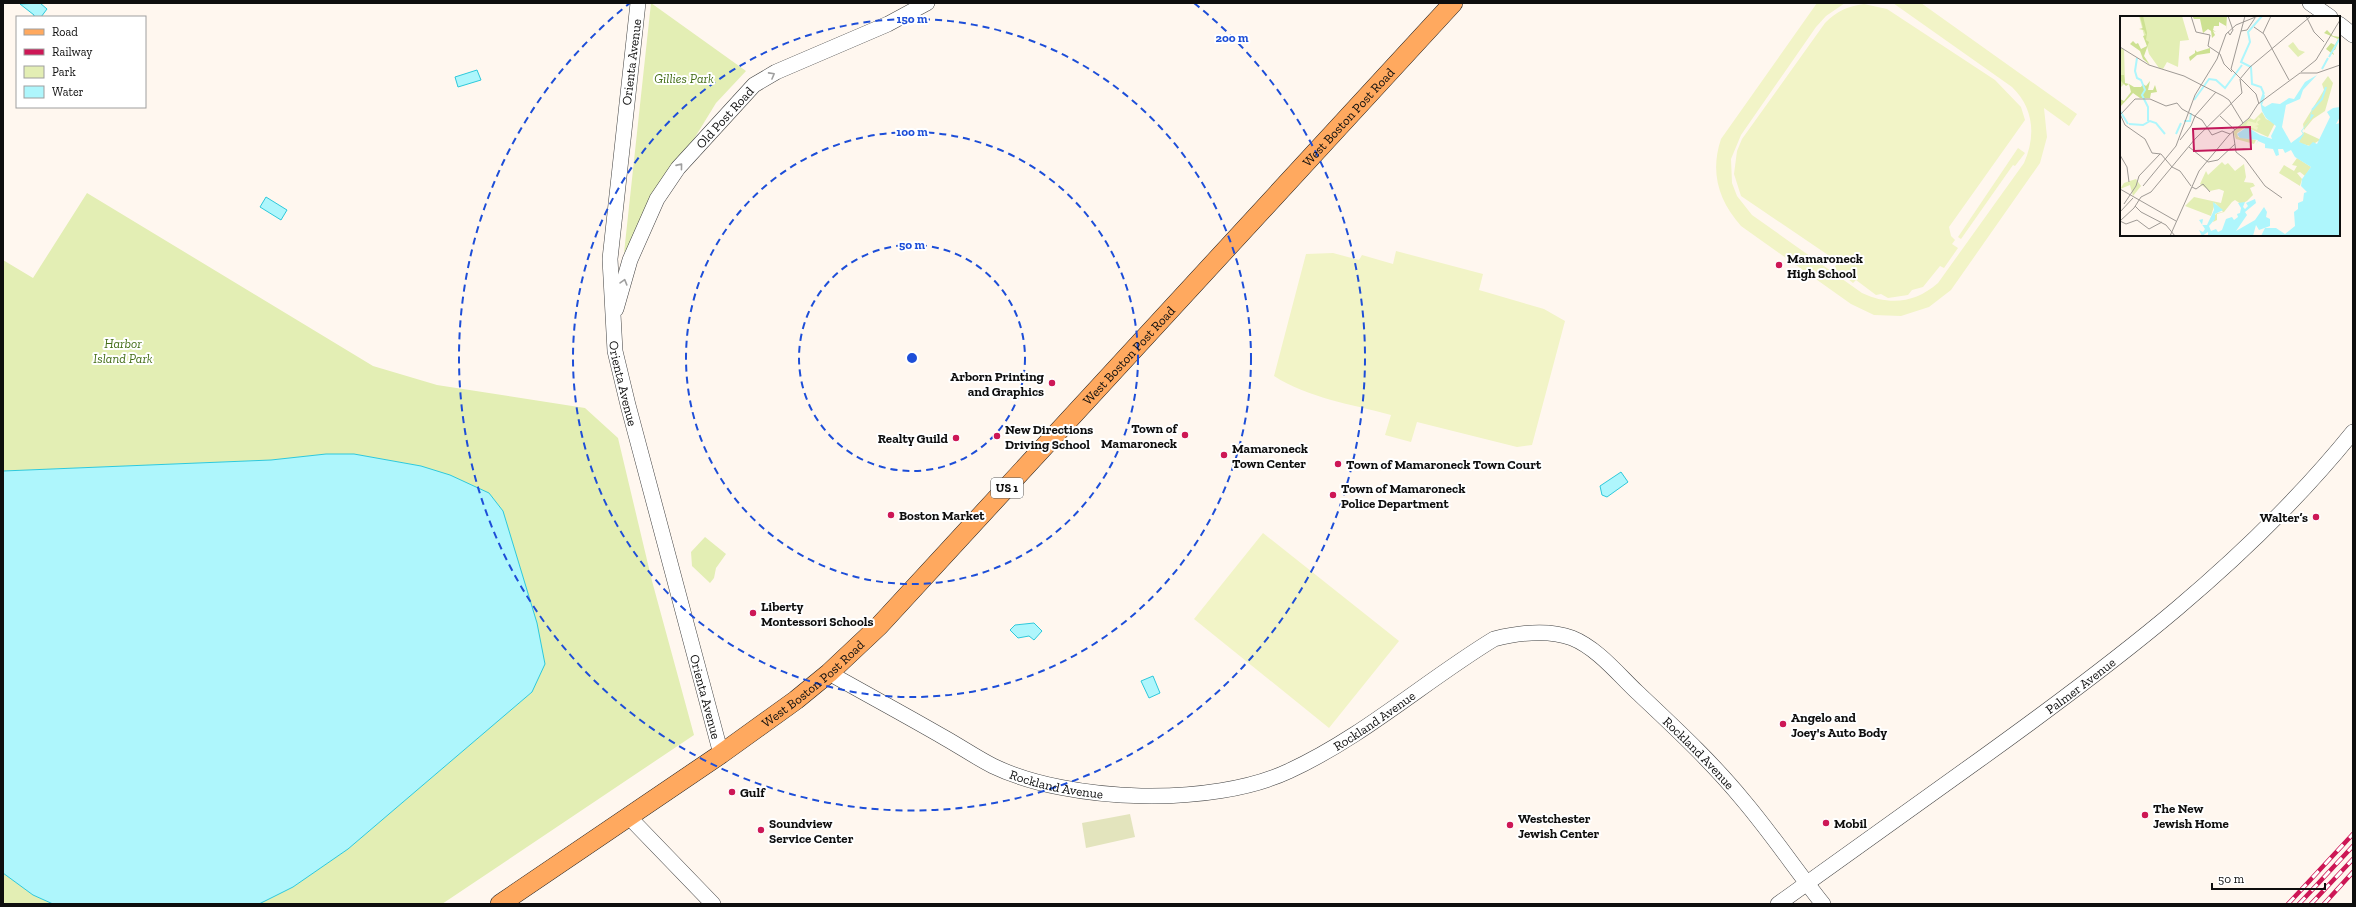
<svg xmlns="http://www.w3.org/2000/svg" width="2356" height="907" font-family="'Zilla Slab',serif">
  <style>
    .green { fill: #e3eeb4 }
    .cemetery { fill: #e3e4bd }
    .pitch { fill: #f2f4c7 }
    .water { fill: #aef6fc; stroke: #2dc9db }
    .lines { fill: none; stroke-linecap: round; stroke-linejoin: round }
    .tertiary-casing { stroke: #414141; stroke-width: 16 }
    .primary-casing { stroke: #1f1f1f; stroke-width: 20 }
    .tertiary { stroke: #fff; stroke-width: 15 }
    .primary { stroke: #ffa95f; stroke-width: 19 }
    .rail-casing { stroke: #cd1756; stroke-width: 4.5 }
    .rail { stroke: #fff; stroke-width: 3; stroke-dasharray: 9; stroke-linecap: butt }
    .oneway { stroke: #9f9f9f }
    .ring { fill: none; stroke: #1d4ed8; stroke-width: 2; stroke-dasharray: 7 5 }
    .poi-dot { fill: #cd1756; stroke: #fff; stroke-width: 1.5 }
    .labels { text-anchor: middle; stroke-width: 4; stroke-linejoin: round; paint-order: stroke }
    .shield { fill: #fff; stroke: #565656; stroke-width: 1 }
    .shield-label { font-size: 12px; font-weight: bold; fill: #0e0e0e }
    .street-label { font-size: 13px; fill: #0e0e0e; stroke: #fff }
    .park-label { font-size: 13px; font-style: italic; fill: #436d17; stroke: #fff }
    .poi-label { font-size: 13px; font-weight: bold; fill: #0e0e0e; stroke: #fff; text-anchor: start }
    .inset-river { fill: none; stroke: #aef6fc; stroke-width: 2 }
    .inset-road { fill: none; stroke: #9f9a95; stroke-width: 1 }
    .view { fill: #c2185b; fill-opacity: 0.15; stroke: #c2185b; stroke-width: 2 }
    .inset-edge { fill: none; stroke: #0e0e0e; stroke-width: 2 }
    .centre { fill: #1d4ed8; stroke: #fff; stroke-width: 2 }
    .ring-label { font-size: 12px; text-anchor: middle; font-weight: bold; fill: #1d4ed8; stroke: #fff; stroke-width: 4; stroke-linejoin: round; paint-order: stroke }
  </style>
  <rect width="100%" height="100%" fill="#fff7ef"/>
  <g class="green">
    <path d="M 651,3 L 746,71 L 716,103 L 624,253 Z"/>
    <path d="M 87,193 L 373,366 L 437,385 L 585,408 L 618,438 L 652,581 L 694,735 L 442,904 L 259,904 L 293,887 L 348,849 L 532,692 L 421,466 L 354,454 L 326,454 L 271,460 L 3,471 L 3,260 L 33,278 Z"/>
    <path d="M 705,537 L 726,554 L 716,568 L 714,578 L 710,583 L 692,566 L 691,552 Z"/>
    <path d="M 3,873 L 33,895 L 53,904 L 3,904 Z"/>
  </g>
  <path class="cemetery" d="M 1130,814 L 1135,837 L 1086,848 L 1082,823 Z"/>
  <g class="pitch">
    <path d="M 1817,3 L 1845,3 L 1826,16 L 1816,27 L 1741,135 L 1731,159 L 1732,183 L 1737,196 L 1752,215 L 1862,293 C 1890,306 1915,303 1938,283 L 2024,163 C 2036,136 2034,108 2012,87 L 1893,3 L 1921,3 L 2077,114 L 2069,126 L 2044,108 L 2047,137 L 2040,163 L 1951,290 L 1929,307 L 1901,316 L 1874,315 L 1851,304 L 1741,226 C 1718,200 1710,172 1721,139 Z"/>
    <path d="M 1864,4 L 1887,9 L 1995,80 L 2021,107 L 2025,120 L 1949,227 L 1951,236 L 1955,240 L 1952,244 L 1958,248 L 1944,268 L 1940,266 L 1923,287 L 1912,290 L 1908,295 L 1888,298 L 1881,294 L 1876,295 L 1856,280 L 1853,283 L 1834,268 L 1836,265 L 1830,261 L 1831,257 L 1741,196 L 1734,174 L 1737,151 L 1742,139 L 1825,23 C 1837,11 1848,6 1864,4 Z"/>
    <path d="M 2018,148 L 2025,153 L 2015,166 L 2013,165 L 1961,239 L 1958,237 Z"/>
    <path d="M 1396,251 L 1483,274 L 1479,290 L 1544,309 L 1565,321 L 1532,445 L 1517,447 L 1417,422 L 1411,442 L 1385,435 L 1391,415 C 1351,404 1308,398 1274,376 L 1306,254 L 1333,253 L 1359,260 L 1362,255 L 1393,264 Z"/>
    <path d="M 1263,533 L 1399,641 L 1329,728 L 1194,619 Z"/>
  </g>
  <g class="water">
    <path d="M 40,3 L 47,9 L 41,17 L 34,17 L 34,15 L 20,4 Z"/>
    <path d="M 477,70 L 481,80 L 458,87 L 455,77 Z"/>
    <path d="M 266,197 L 287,210 L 281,220 L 260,207 Z"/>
    <path d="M 326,454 L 354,454 L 421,466 L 450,475 L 489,493 L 503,511 L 537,623 L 545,664 L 532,692 L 348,849 L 293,887 L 259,904 L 53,904 L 33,895 L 3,873 L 3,471 L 271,460 Z"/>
    <path d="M 1621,472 L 1628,482 L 1607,497 L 1602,495 L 1600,486 Z"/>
    <path d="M 1034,623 L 1042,631 L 1034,640 L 1029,636 L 1018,638 L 1010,630 L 1015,625 Z"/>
    <path d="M 1153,676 L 1160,693 L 1149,698 L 1141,681 Z"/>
  </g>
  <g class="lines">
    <g class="tertiary-casing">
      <g id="tertiary">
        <path id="s1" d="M 638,3 L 610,259 L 615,351 L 628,405 L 721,754"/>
        <path d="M 2310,3 L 2330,17"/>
        <path d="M 2339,24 L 2353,35"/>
        <path id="s2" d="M 616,309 L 630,260 L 657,199 L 678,168 L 754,85 L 776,72 L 888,24 L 927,3"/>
        <path id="s3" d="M 829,673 C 868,695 907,716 945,738 C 961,747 977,758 993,766 C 1070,803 1212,807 1289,771 C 1363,737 1425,681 1494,639 C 1518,633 1548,629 1572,638 C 1597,648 1618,674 1637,692 C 1674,727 1711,761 1743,800 C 1771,833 1796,870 1823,904"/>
        <path d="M 628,816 L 713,904"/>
        <path id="s4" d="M 1778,904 C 1845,856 1912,808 1979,760 C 2114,663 2248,562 2353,432"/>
      </g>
    </g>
    <g class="primary-casing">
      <g id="primary">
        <path id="s5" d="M 500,904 L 721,754 L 796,700 L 829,673 L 879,626 L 1453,3"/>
      </g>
    </g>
    <use href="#tertiary" class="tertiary"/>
    <use href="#primary" class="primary"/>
    <g class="rail-casing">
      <g id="rail">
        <path d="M 2288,904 L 2353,834"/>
        <path d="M 2299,904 L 2353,846"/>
        <path d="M 2311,904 L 2353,859"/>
        <path d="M 2324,904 L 2353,872"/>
      </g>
    </g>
    <use href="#rail" class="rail"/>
  </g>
  <defs><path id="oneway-chevron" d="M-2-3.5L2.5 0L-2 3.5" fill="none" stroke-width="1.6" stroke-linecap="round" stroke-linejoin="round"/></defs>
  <g class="oneway">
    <use href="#oneway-chevron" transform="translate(772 75) rotate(-29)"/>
    <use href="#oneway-chevron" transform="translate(680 166) rotate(-51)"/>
    <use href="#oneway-chevron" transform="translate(624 282) rotate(-74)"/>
  </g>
  <g class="ring">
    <circle cx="912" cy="358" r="113"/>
    <circle cx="912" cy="358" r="226"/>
    <circle cx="912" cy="358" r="339"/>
    <path d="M1194 3A453 453 0 1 1 630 3"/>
  </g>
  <g class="poi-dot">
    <circle cx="1779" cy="265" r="4"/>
    <circle cx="1052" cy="383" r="4"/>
    <circle cx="1185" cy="435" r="4"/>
    <circle cx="997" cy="436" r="4"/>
    <circle cx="956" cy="438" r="4"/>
    <circle cx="1224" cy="455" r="4"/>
    <circle cx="1338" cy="464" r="4"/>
    <circle cx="1333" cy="495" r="4"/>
    <circle cx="891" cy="515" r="4"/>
    <circle cx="2316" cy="517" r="4"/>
    <circle cx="753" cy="613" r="4"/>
    <circle cx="1783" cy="724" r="4"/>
    <circle cx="732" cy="792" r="4"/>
    <circle cx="2145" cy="815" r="4"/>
    <circle cx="1826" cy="823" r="4"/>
    <circle cx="1510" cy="825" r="4"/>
    <circle cx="761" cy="830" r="4"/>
  </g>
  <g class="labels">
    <rect class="shield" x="991" y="478" width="32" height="20" rx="3"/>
    <g class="shield-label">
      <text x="1007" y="492">US 1</text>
    </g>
    <g class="street-label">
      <text transform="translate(631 62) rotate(-83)" y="5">Orienta Avenue</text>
      <text dy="5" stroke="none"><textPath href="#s2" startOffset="224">Old Post Road</textPath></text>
      <text dy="5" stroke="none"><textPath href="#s5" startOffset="1163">West Boston Post Road</textPath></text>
      <text dy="5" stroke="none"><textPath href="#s5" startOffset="839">West Boston Post Road</textPath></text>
      <text dy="5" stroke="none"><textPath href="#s1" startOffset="383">Orienta Avenue</textPath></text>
      <text dy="5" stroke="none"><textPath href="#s5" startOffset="383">West Boston Post Road</textPath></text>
      <text dy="5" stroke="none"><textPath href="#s4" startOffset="373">Palmer Avenue</textPath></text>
      <text dy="5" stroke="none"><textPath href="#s1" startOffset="707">Orienta Avenue</textPath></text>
      <text dy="5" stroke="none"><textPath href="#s3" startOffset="591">Rockland Avenue</textPath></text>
      <text dy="5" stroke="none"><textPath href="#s3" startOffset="987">Rockland Avenue</textPath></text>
      <text dy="5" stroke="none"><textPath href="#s3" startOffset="255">Rockland Avenue</textPath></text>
    </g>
    <g class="park-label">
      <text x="684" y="83">Gillies Park</text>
      <text x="123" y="348">Harbor<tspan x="123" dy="15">Island Park</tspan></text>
    </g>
    <g class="poi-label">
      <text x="1787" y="263">Mamaroneck<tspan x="1787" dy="15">High School</tspan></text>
      <text x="1044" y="381" text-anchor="end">Arborn Printing<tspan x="1044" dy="15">and Graphics</tspan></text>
      <text x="1177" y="433" text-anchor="end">Town of<tspan x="1177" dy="15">Mamaroneck</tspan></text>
      <text x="1005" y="434">New Directions<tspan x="1005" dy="15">Driving School</tspan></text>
      <text x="948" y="443" text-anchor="end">Realty Guild</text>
      <text x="1232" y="453">Mamaroneck<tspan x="1232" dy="15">Town Center</tspan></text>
      <text x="1346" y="469">Town of Mamaroneck Town Court</text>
      <text x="1341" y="493">Town of Mamaroneck<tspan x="1341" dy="15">Police Department</tspan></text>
      <text x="899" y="520">Boston Market</text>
      <text x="2308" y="522" text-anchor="end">Walter’s</text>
      <text x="761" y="611">Liberty<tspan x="761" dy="15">Montessori Schools</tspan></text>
      <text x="1791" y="722">Angelo and<tspan x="1791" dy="15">Joey's Auto Body</tspan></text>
      <text x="740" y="797">Gulf</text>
      <text x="2153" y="813">The New<tspan x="2153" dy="15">Jewish Home</tspan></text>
      <text x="1518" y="823">Westchester<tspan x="1518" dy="15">Jewish Center</tspan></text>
      <text x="769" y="828">Soundview<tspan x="769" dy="15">Service Center</tspan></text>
      <text x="1834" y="828">Mobil</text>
    </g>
  </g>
  <g transform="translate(2120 16)">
    <rect width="220" height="220" fill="#fff7ef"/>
    <path d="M 19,0 L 62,0 L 69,24 L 60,25 L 58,51 L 47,46 L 43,53 L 39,52 L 29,38 ZM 173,26 L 179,34 L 185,36 L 178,41 L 168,30 ZM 0,32 L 4,33 L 5,67 L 0,72 ZM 208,60 L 213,67 L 205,95 L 193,103 L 184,114 L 183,108 L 204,74 L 202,68 ZM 142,96 L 146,103 L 155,107 L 148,121 L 126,111 L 117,117 L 118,121 L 136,124 L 134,128 L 116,123 L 113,116 L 130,102 L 134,104 ZM 184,116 L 199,123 L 200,124 L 190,130 L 179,127 L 180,121 ZM 177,142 L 191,151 L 185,160 L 180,156 L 177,157 L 182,163 L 180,170 L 159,157 L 164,149 L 174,155 L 177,150 L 172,149 ZM 102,146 L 105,149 L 108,147 L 115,155 L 124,148 L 126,161 L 124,166 L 133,167 L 135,170 L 130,172 L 133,179 L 127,185 L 121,188 L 115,184 L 112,186 L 104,196 L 97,198 L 97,204 L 93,206 L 95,199 L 97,197 L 103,196 L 95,187 L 91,200 L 65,190 L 74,181 L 101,187 L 104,175 L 99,173 L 90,175 L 80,168 L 86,155 L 88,159 ZM 16,163 L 21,170 L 13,180 L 10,169 L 0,173 L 4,167 Z" fill="#e3eeb4"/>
    <path d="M 20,0 L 23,0 L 27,17 L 26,24 L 29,26 L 24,40 L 30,49 L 23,43 L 20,35 L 10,28 L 13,25 L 16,28 L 18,27 L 21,33 L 27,30 L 23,20 L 26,19 L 24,14 L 19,13 L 23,12 ZM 72,0 L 107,0 L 106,14 L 106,10 L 99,6 L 99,10 L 94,10 L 93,14 L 96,16 L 93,15 L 95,19 L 92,22 L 91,15 L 88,13 L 83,17 L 80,3 L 74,3 ZM 207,14 L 213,20 L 220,21 L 215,34 L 212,34 L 214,39 L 206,33 L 211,27 L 215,29 L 218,23 L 204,17 ZM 90,32 L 90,37 L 77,39 L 70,45 L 69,41 L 75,37 L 75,34 L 77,36 ZM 1,59 L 4,59 L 5,67 L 9,68 L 14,71 L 21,71 L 23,68 L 26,70 L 30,65 L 28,74 L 33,74 L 35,69 L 37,76 L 31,77 L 30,82 L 20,82 L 13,77 L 0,91 L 0,83 L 4,85 L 11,76 L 9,68 L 6,70 L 1,65 Z" fill="#cde192"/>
    <path d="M 138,101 L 141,103 L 137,106 L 139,109 L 135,110 L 138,111 L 137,114 L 126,109 L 128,105 L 136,107 Z" fill="#f2f4c7"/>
    <path d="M 197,59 L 183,74 L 180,83 L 166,89 L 162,111 L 171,127 L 183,118 L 181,115 L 190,104 L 191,96 L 193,93 L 191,98 L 194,99 L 182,115 L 184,118 L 179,126 L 189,130 L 193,126 L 197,128 L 210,101 L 207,96 L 213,92 L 220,91 L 220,101 L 216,108 L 220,107 L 220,220 L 141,220 L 145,212 L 156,212 L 165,218 L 175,210 L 174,196 L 178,193 L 178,187 L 183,185 L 184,177 L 187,176 L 181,170 L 182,163 L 191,151 L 175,141 L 171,134 L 165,137 L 163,133 L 158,133 L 159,139 L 156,140 L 153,133 L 145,132 L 145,128 L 138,125 L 136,129 L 138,124 L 120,122 L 117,118 L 127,111 L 140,119 L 152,123 L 151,120 L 156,110 L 146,102 L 142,95 L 140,85 L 143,76 L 145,80 L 142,89 L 145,91 L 152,87 L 160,88 L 169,82 L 174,83 L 185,66 ZM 135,183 L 136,187 L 125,196 L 127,199 L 116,215 L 135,204 L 144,191 L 147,196 L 146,201 L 150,203 L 150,210 L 139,214 L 136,209 L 133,220 L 88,220 L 88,216 L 82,220 L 79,214 L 83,216 L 85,213 L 79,204 L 83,203 L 82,209 L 87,209 L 94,194 L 93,186 L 103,194 L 95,198 L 95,203 L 89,210 L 91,215 L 96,213 L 98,216 L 102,214 L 106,203 L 112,201 L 114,204 L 118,201 L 117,198 L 120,197 L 121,192 L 118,187 L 125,186 L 123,191 L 125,193 L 128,190 L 126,187 Z" fill="#aef6fc"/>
    <path class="inset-river" d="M 142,0 L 128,16 L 130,26 L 121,46 L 131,51 L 132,68 L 141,71 L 144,78M 209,41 L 220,22M 17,42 L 15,55 L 17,62 L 21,64 L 25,74 L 22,79 L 28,91 L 28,105M 202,53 L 208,42M 74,84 L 89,63 L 96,64 L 105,72 L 122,49M 192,94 L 202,83 L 206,71M 0,95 L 8,108M 64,105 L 70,105 L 71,97M 9,108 L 23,109 L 30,105 L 36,107 L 45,118M 56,118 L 61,107"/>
    <path class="inset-road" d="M 71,0 L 76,16 L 90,19 L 88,30 L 100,38 L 104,48 L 112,56M 108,0 L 113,14 L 110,19 L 108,16M 125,0 L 111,53 L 136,78 L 139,88M 186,0 L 194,16 L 204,26M 134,11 L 144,18 L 169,64M 121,15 L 127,14 L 135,2M 143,17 L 151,0M 0,31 L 29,49 L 64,60 L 103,80 L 109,84 L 123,107M 181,56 L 196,44 L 220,4M 0,98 L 5,109 L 25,123 L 32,137 L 41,138 L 52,151 L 60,155 L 71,170M 1,98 L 15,83 L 30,83 L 46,90 L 57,87 L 62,93 L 82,104 L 92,119 L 102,115 L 110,118M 100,100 L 115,114M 0,105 L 0,130M 113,115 L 116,136 L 125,143 L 145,170 L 162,182M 60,124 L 71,110 L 75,100 L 96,76M 69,131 L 88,146 L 98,144 L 115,128M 0,139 L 7,151 L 9,166M 23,170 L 56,130 L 75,79 L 97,43 L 106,18 L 116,9 L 138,0M 72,171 L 76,173 L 83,168 L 90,176M 0,173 L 56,205M 4,188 L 16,170 L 19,160 L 40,138M 15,190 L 21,196 L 46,209 L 55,220M 0,196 L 13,182M 0,205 L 14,192 L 21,181 L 31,176 L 75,123 L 122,77 L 120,63 L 130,51 L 191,0M 0,205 L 6,208 L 17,204 L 29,213 L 42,206M 50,220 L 79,155 L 109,119 L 129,102 L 138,88 L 180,57 L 197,57 L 220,49"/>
    <path class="view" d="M 130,111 L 131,133 L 74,135 L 73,113 Z"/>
    <rect width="220" height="220" class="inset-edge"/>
  </g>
  <circle cx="912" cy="358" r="6" class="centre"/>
  <g class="ring-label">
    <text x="912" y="23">150 m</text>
    <text x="1232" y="42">200 m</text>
    <text x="912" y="136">100 m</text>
    <text x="912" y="249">50 m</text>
  </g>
  <rect width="2356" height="907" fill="none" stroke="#0e0e0e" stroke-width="8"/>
  <rect x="16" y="16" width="130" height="92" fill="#ffffff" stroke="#9f9f9f"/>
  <rect x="24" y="29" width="20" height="6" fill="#ffa95f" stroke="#9f9f9f"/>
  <text x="52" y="36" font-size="12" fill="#0e0e0e">Road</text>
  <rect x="24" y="49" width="20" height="6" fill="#cd1756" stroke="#9f9f9f"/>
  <text x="52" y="56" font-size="12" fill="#0e0e0e">Railway</text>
  <rect x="24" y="66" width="20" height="12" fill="#e3eeb4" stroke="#9f9f9f"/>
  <text x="52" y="76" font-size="12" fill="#0e0e0e">Park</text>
  <rect x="24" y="86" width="20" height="12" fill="#aef6fc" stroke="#9f9f9f"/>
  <text x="52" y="96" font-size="12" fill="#0e0e0e">Water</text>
  <path d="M2212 883v6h113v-6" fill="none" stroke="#0e0e0e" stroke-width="2"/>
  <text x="2218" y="883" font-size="12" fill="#0e0e0e" stroke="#ffffff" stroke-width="3" paint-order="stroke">50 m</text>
</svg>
